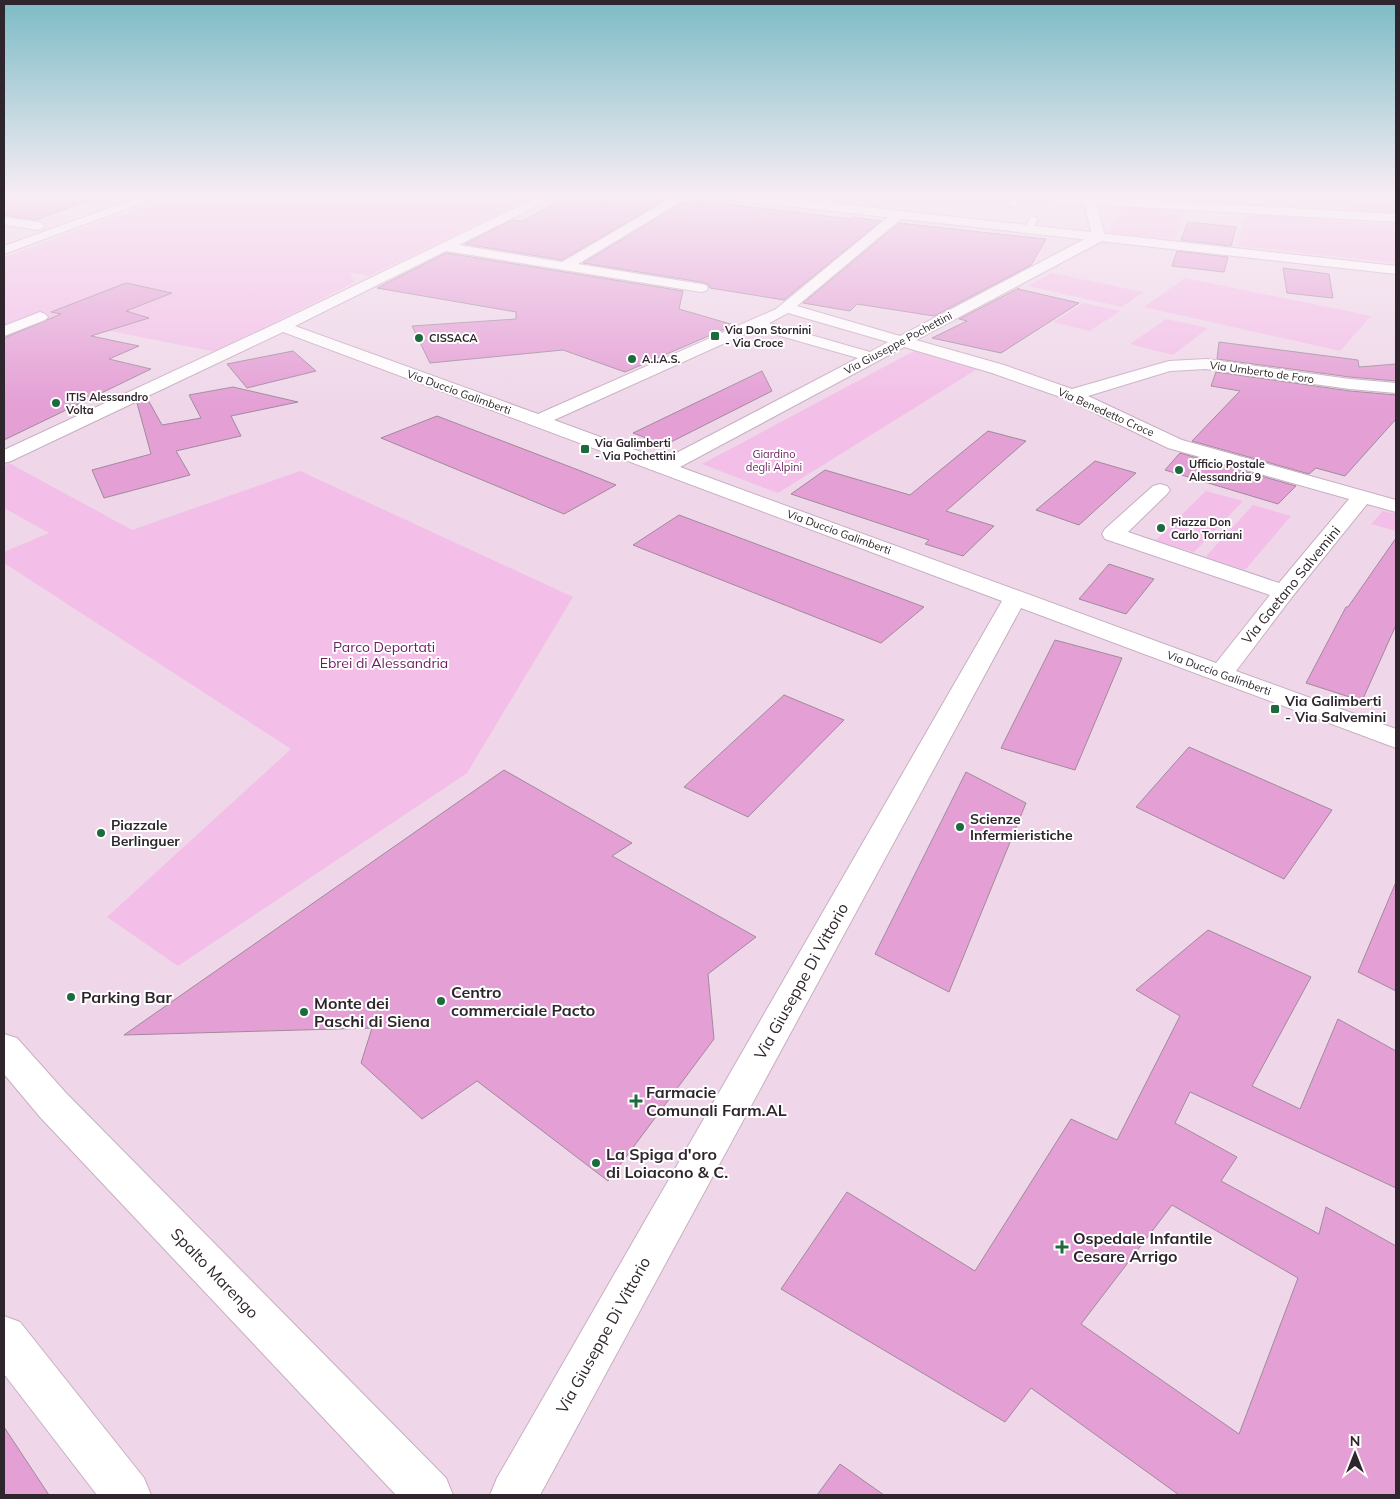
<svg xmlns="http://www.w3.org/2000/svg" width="1400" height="1499" font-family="Mulish,sans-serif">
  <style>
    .green { fill: #f3bee7 }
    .building { fill: #e49fd5; stroke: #a08a9b; fill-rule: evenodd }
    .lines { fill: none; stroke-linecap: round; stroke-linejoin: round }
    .lane-casing { stroke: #c7afc1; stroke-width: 2 }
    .street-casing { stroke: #c7afc1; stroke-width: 2 }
    .secondary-casing { stroke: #c7afc1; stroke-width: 2 }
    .lane { fill: #fff; fill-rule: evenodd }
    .street { fill: #fff; fill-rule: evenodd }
    .secondary { fill: #fff; fill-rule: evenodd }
    .poi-dot { fill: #1b6b3c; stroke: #fff; stroke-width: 2 }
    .labels { text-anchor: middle; stroke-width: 4; stroke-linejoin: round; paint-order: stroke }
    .far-poi-label { font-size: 11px; font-weight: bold; fill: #2f262d; stroke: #fff; text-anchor: start }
    .far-street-label { font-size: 11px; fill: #2f262d; stroke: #fff }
    .far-park-label { font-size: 11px; fill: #6b1c60; stroke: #fff }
    .street-label { font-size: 14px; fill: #2f262d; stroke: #fff }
    .park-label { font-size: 14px; fill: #6b1c60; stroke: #fff }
    .poi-label { font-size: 14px; font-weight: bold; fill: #2f262d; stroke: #fff; text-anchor: start }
    .near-street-label { font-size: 16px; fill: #2f262d; stroke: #fff }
    .near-poi-label { font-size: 16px; font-weight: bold; fill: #2f262d; stroke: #fff; text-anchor: start }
  </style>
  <rect width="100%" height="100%" fill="#efd7e9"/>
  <g class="green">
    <path d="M 176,196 L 536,196 L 369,276 L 350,273 L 355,282 L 216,352 L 35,316 L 4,325 L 4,257 Z"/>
    <path d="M 1140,196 L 1315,196 L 1322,207 L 1140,197 Z"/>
    <path d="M 1342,196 L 1396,196 L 1396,213 L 1353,211 Z"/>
    <path d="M 1123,206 L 1185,212 L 1175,240 L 1108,233 Z"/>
    <path d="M 1246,213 L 1396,226 L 1396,263 L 1238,246 Z"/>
    <path d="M 1052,273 L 1143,292 L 1122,307 L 1028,286 Z"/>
    <path d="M 1185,278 L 1371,316 L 1340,351 L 1144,307 Z"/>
    <path d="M 1083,303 L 1120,311 L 1090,331 L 1053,322 Z"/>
    <path d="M 1166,319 L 1208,328 L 1173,355 L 1130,344 Z"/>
    <path d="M 914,351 L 977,369 L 778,493 L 702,464 Z"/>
    <path d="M 9,463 L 132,530 L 300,471 L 573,597 L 467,773 L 178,966 L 107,917 L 291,749 L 4,563 L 4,552 L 49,533 L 4,508 L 4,466 Z"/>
    <path d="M 1206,491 L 1243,501 L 1194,552 L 1155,541 Z"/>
    <path d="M 1253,505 L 1291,516 L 1245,570 L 1207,558 L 1207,555 Z"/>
    <path d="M 1383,511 L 1396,514 L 1396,531 L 1371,524 Z"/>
  </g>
  <g class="building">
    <path d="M 4,196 L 92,196 L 92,199 L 36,220 L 4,215 Z"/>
    <path d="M 618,196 L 663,201 L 562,260 L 465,244 L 512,220 L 523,221 L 567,197 L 610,201 Z"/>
    <path d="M 692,200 L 851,219 L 853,217 L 881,221 L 784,300 L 710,288 L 708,284 L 701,282 L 583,263 L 682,203 L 688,203 Z"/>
    <path d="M 1188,222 L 1236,227 L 1231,246 L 1181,240 Z"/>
    <path d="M 899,223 L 998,234 L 1046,239 L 1031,265 L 934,316 L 857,304 L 850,311 L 803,303 Z"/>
    <path d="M 1177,251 L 1228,257 L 1224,272 L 1172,266 Z"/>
    <path d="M 446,253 L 683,291 L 679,309 L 734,325 L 625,372 L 563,350 L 430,363 L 412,326 L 516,319 L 516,312 L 377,288 Z"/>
    <path d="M 1283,268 L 1329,274 L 1333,298 L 1287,293 Z"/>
    <path d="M 126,283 L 172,293 L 126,311 L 149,318 L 91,336 L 139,346 L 109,359 L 151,369 L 4,440 L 4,338 L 61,314 L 51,312 Z"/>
    <path d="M 1019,288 L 1018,289 L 1079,303 L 1001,353 L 932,338 L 967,321 L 959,319 Z"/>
    <path d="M 1219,342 L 1358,360 L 1359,367 L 1396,364 L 1396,381 L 1350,377 L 1217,359 Z"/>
    <path d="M 293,351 L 316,371 L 247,388 L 227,364 Z"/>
    <path d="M 762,371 L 772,391 L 665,445 L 633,433 Z"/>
    <path d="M 1216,372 L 1350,391 L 1396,395 L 1396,419 L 1345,476 L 1316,468 L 1309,474 L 1192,441 L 1240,391 L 1211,386 Z"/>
    <path d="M 233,387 L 298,402 L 231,416 L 241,436 L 176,451 L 190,475 L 104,498 L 92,470 L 151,454 L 137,403 L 147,398 L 162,425 L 201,418 L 189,395 Z"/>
    <path d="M 437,416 L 581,471 L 616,485 L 564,514 L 381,438 Z"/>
    <path d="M 988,431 L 1026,441 L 946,511 L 994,526 L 963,556 L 925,544 L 929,540 L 791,494 L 825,470 L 910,495 Z"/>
    <path d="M 1180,453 L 1296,486 L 1278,504 L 1165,470 Z"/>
    <path d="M 1095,461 L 1136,473 L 1079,525 L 1036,510 Z"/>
    <path d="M 679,515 L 924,607 L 881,643 L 633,545 Z"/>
    <path d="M 1396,538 L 1396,625 L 1362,701 L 1306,683 L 1346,607 L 1348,607 Z"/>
    <path d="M 1109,564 L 1154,579 L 1126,614 L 1079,599 Z"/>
    <path d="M 1055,640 L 1122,658 L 1075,770 L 1001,748 Z"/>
    <path d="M 784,695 L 844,720 L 748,817 L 684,787 Z"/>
    <path d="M 1189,747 L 1332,810 L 1284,879 L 1136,807 Z"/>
    <path d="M 504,770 L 632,843 L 612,856 L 756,937 L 708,974 L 714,1039 L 608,1181 L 477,1081 L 422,1119 L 361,1063 L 372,1028 L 124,1035 Z"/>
    <path d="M 966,772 L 1026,803 L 949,992 L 875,954 Z"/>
    <path d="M 1396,882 L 1396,991 L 1358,972 Z"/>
    <path d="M 1208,930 L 1311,977 L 1252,1086 L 1300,1109 L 1338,1019 L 1396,1051 L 1396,1188 L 1190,1092 L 1175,1123 L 1237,1157 L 1221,1181 L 1319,1234 L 1326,1207 L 1396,1246 L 1396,1495 L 1179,1495 L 1031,1388 L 1005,1422 L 781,1289 L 847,1192 L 975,1271 L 1071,1119 L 1117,1140 L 1180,1016 L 1136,990 ZM 1172,1205 L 1298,1278 L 1239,1434 L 1081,1324 Z"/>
    <path d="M 4,1427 L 49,1495 L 4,1495 Z"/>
    <path d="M 840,1464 L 884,1495 L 817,1495 Z"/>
  </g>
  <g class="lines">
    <g class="lane-casing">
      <g id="lane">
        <path d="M 826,196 L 835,196 L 826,208 L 820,208 L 819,206 Z"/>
        <path d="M 1011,196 L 1019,196 L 1016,207 L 1009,205 Z"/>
        <path d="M 1031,216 L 1038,218 L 1032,230 L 1026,230 L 1025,228 Z"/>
      </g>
    </g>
    <g class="street-casing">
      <g id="street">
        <path d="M 540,196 L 556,196 L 459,245 L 562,262 L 675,196 L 690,196 L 578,264 L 701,284 L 706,285 L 708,288 L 706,291 L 701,292 L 446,251 L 295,326 L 538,414 L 776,309 L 894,212 L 898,211 L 904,215 L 902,218 L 797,306 L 900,336 L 1092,235 L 1084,201 L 1090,197 L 1096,201 L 1105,237 L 1104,240 L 916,340 L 1004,365 L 1072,389 L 1169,361 L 1206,359 L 1350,379 L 1396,383 L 1396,393 L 1350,389 L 1206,369 L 1170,371 L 1088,396 L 1182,440 L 1396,500 L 1396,512 L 1367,504 L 1292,597 L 1236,671 L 1396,729 L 1396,748 L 1021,608 L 540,1495 L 490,1495 L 497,1478 L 1002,601 L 283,332 L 11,461 L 4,463 L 4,450 L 277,323 ZM 788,313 L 888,342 L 870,352 L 769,323 ZM 756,329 L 858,358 L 663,460 L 554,420 ZM 904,347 L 992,373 L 1066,399 L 1168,448 L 1349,499 L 1279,583 L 1128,532 L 1167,494 L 1170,490 L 1167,486 L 1160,484 L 1153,486 L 1105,529 L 1102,534 L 1105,539 L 1270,595 L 1216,663 L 680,467 Z"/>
        <path d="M 4,217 L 39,222 L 45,226 L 39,230 L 4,225 Z"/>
        <path d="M 40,312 L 45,314 L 48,317 L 45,320 L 4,336 L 4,326 Z"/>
      </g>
    </g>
    <g class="secondary-casing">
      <g id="secondary">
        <path d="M 143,196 L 161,196 L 4,254 L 4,246 Z"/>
        <path d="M 726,196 L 767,196 L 1396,266 L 1396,274 L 732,200 Z"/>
        <path d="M 1008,196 L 1082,196 L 1396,214 L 1396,222 L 1014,200 Z"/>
        <path d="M 4,1034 L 17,1038 L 66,1093 L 446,1478 L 453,1495 L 396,1495 L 40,1117 L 4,1074 Z"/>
        <path d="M 4,1316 L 20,1322 L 144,1478 L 151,1495 L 97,1495 L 4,1374 Z"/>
      </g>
    </g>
    <use href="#lane" class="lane"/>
    <use href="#street" class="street"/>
    <use href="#secondary" class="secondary"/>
  </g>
  <linearGradient id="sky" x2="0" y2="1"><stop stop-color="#7cbbc5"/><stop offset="0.48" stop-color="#f8edf5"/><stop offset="1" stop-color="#f8edf5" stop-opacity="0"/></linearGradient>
  <rect width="1400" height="406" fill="url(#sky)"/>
  <g class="poi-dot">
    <rect x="710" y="331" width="10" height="10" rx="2.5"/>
    <circle cx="419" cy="338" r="5"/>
    <circle cx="632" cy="359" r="5"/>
    <circle cx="56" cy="403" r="5"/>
    <rect x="580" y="444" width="10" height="10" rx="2.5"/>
    <circle cx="1179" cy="470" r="5"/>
    <circle cx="1161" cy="528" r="5"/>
    <rect x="1270" y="704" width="10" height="10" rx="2.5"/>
    <circle cx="960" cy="827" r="5"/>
    <circle cx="101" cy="833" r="5"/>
    <circle cx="71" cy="997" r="5"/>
    <circle cx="441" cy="1001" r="5"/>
    <circle cx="304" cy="1012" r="5"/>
    <path d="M633.5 1093.5h5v5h5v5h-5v5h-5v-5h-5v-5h5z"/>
    <circle cx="596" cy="1163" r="5"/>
    <path d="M1059.5 1239.5h5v5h5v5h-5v5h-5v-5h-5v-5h5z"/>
  </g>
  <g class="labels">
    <g class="far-poi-label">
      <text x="725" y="334">Via Don Stornini<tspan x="725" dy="13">- Via Croce</tspan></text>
      <text x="429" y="342">CISSACA</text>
      <text x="642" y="363">A.I.A.S.</text>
      <text x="66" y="401">ITIS Alessandro<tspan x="66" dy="13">Volta</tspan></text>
      <text x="595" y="447">Via Galimberti<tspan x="595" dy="13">- Via Pochettini</tspan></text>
      <text x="1189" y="468">Ufficio Postale<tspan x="1189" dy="13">Alessandria 9</tspan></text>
      <text x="1171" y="526">Piazza Don<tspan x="1171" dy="13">Carlo Torriani</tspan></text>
    </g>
    <g class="far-street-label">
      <text transform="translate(898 343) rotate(-28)" y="4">Via Giuseppe Pochettini</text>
      <text transform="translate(1262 372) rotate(8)" y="4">Via Umberto de Foro</text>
      <text transform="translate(459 392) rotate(20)" y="4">Via Duccio Galimberti</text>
      <text transform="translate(1106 412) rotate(24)" y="4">Via Benedetto Croce</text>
      <text transform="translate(839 532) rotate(20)" y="4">Via Duccio Galimberti</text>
      <text transform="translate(1219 673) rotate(20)" y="4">Via Duccio Galimberti</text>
    </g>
    <g class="far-park-label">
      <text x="774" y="458">Giardino<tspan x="774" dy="13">degli Alpini</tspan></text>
    </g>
    <g class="street-label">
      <text transform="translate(1291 585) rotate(-51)" y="5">Via Gaetano Salvemini</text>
    </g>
    <g class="park-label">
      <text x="384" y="652">Parco Deportati<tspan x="384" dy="16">Ebrei di Alessandria</tspan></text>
    </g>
    <g class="poi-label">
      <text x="1285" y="706">Via Galimberti<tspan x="1285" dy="16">- Via Salvemini</tspan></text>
      <text x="970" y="824">Scienze<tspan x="970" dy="16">Infermieristiche</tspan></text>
      <text x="111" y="830">Piazzale<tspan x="111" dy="16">Berlinguer</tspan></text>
    </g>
    <g class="near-street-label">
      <text transform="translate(801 981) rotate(-61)" y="6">Via Giuseppe Di Vittorio</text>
      <text transform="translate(215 1273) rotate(46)" y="6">Spalto Marengo</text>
      <text transform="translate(603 1335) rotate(-61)" y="6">Via Giuseppe Di Vittorio</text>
    </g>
    <g class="near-poi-label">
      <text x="451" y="998">Centro<tspan x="451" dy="18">commerciale Pacto</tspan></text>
      <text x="81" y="1003">Parking Bar</text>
      <text x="314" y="1009">Monte dei<tspan x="314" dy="18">Paschi di Siena</tspan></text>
      <text x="646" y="1098">Farmacie<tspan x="646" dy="18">Comunali Farm.AL</tspan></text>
      <text x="606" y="1160">La Spiga d'oro<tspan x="606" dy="18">di Loiacono &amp; C.</tspan></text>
      <text x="1073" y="1244">Ospedale Infantile<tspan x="1073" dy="18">Cesare Arrigo</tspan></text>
    </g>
  </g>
  <rect width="1400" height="1499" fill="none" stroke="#2f262d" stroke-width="10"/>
  <g transform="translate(1355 1454)" stroke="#ffffff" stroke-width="4" paint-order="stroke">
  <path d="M0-4L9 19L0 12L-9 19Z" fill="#2f262d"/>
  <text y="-8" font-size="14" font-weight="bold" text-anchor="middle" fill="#2f262d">N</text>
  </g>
</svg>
